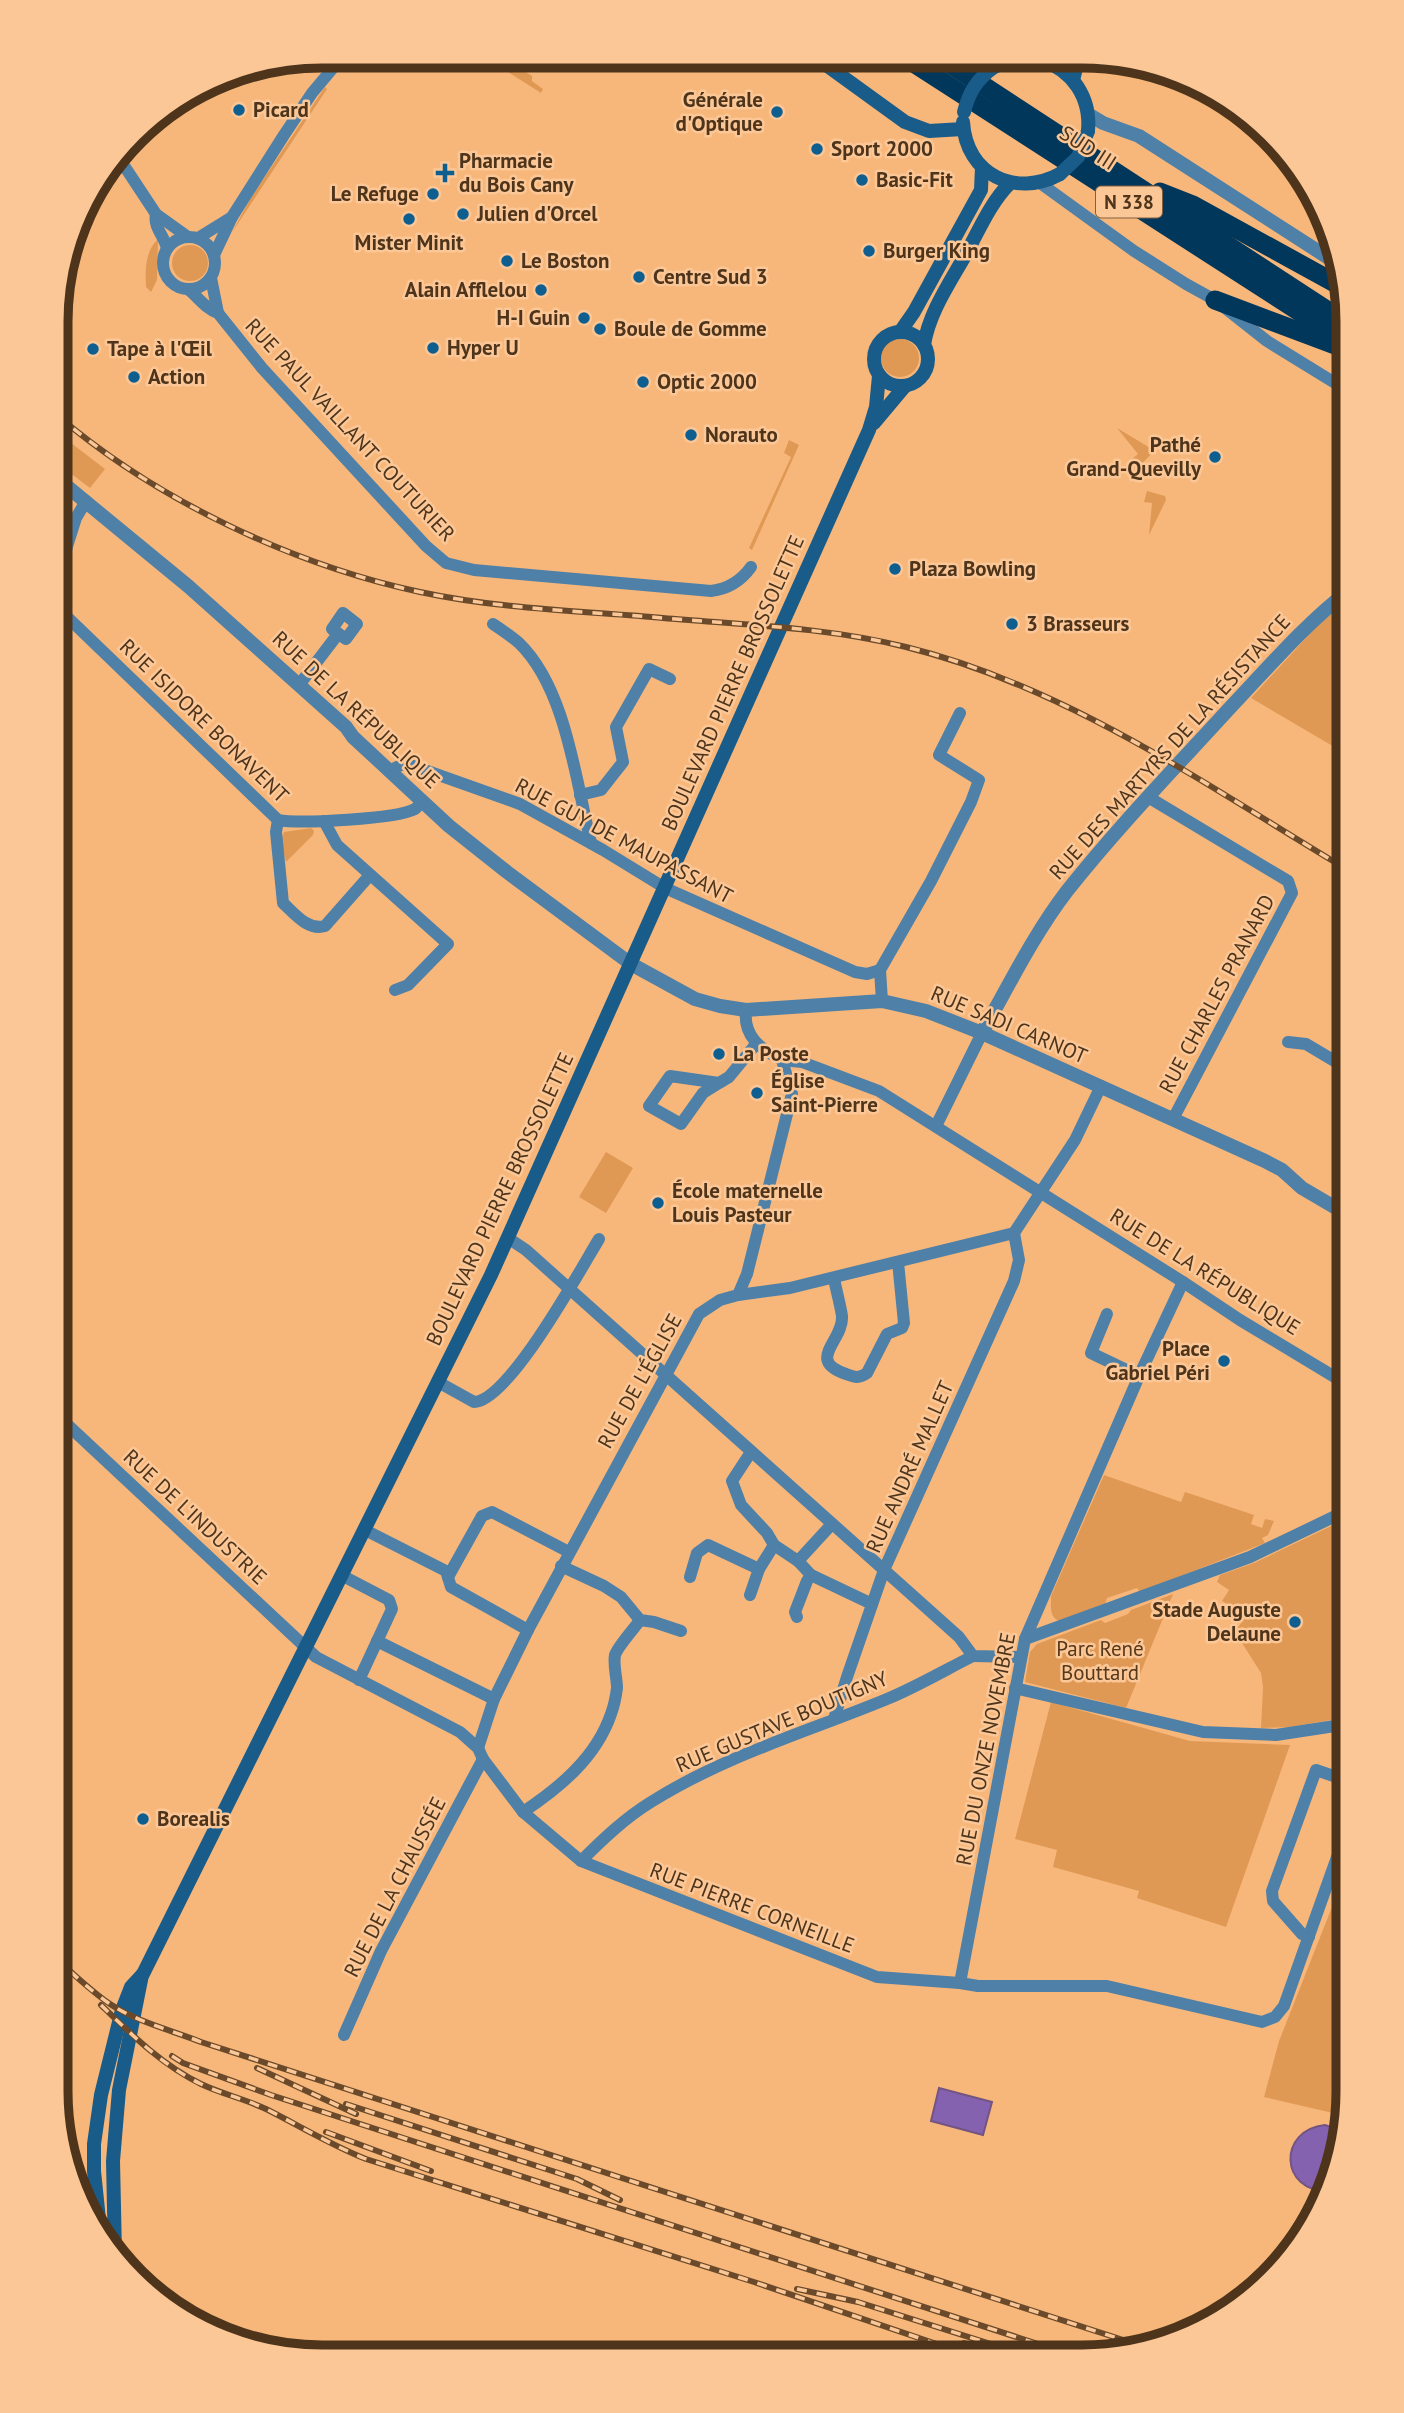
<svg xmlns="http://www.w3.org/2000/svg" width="1404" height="2413" font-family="'PT Sans',sans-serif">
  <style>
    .green { fill: #df9954 }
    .water { fill: #8562af; stroke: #745482; stroke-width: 2 }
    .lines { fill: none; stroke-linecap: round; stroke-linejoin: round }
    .minor { stroke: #4f80a8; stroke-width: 12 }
    .tertiary { stroke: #4f80a8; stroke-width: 14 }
    .secondary { stroke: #1a5c89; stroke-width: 14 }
    .trunk { stroke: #00375a; stroke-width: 19 }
    .rail-casing { stroke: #6a4a2a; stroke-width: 6 }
    .rail { stroke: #fcc797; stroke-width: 3.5; stroke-dasharray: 10; stroke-linecap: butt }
    .secondary-bridge { stroke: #1a5c89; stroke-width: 14 }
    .poi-dot { fill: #0e5e90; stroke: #fcc797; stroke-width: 2.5 }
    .labels { text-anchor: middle; stroke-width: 5; stroke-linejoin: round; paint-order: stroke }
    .shield { fill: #fcc797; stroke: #826040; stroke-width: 2 }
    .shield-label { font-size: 19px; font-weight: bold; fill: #4e341a }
    .poi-label { font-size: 21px; font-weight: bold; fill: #4e341a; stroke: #fcc797; text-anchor: start }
    .street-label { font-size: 21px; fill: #4e341a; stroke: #fcc797 }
    .park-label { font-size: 21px; fill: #56381b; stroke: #fcc797 }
    .rim { fill: none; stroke: #4e341a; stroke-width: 9 }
  </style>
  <rect width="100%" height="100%" fill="#f8b77a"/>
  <g class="green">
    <path d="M 495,57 L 510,57 L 523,65 L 521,69 L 532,76 L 532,81 L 543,89 L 541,93 L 492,62 Z"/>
    <path d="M 325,87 L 327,89 L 231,234 L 252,196 Z"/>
    <path d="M 158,239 L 157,280 L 151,292 L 146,287 C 145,271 145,251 158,239 Z"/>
    <circle cx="190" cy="263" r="18"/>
    <circle cx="900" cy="358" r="19"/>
    <path d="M 1117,428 L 1152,449 L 1152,453 L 1140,466 L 1132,459 L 1138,454 Z"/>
    <path d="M 58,433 L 105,469 L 90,488 L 58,464 Z"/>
    <path d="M 789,440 L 799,445 L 752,550 L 749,548 L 791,457 L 784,453 Z"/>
    <path d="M 1147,491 L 1165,496 L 1166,500 L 1149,535 L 1152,503 L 1144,502 Z"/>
    <path d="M 1348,599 L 1348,755 L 1251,698 L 1318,625 Z"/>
    <path d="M 311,828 L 314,831 L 313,835 L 286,862 L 281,841 L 284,832 Z"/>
    <path d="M 606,1152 L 633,1168 L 606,1213 L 579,1197 Z"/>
    <path d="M 1104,1475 L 1181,1502 L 1185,1492 L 1254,1515 L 1251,1524 L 1262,1528 L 1265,1519 L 1274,1521 L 1268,1535 L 1262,1538 L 1265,1543 L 1140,1592 L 1137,1588 L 1107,1598 L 1105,1604 L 1059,1621 C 1049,1617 1051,1605 1051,1596 Z"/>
    <path d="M 1348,1518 L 1348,1717 L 1290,1727 L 1261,1728 L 1263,1687 L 1261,1673 L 1235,1632 L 1247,1614 L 1243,1611 L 1242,1613 L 1222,1601 L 1229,1590 L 1217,1582 L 1220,1575 L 1254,1563 Z"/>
    <path d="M 1173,1594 L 1126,1708 L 1025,1682 L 1030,1652 L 1037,1644 L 1101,1620 L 1105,1623 L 1128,1614 L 1131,1610 Z"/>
    <path d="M 1051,1702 L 1190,1741 L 1290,1745 L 1226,1927 L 1137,1898 L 1139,1891 L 1053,1867 L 1057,1850 L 1015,1839 Z"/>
    <path d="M 1347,1869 L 1347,2109 L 1346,2116 L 1264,2097 L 1279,2041 Z"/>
  </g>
  <g class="water">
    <path d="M 939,2088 L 992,2102 L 983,2135 L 931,2121 Z"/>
    <path d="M 1325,2125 L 1342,2131 L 1328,2191 C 1280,2192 1277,2130 1325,2125 Z"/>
  </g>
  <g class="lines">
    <g class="minor">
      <path d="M 119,158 L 156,214 L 188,237"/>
      <path d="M 1040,183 L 1134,251 L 1186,284 L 1215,300 L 1267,341 L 1348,391"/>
      <path d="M 156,214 C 153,228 165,236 167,249"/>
      <circle cx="189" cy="263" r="26"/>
      <path d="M 198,238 L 232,217"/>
      <path d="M 214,255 L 232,217 L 284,135 L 312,93 L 343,56"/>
      <path d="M 211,278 L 218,313"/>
      <path d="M 188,289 C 198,297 206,309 218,313 L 262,368 L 426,546 L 446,563 L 474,570 L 711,591 C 728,589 741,581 751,567"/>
      <path d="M 58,575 L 76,518 L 86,501"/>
      <path d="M 58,604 L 62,612 L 278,820 C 299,824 397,819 415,809 C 417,808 420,803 422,801"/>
      <path d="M 343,613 L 357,624 L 346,639 L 332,629 Z"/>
      <path d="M 493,624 C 502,630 511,636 519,643 C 566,688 576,782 591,843"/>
      <path d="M 299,685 L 338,634"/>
      <path d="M 389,771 L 405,763 L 520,804 L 603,850 L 665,888 L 855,972 L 867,974 L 880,970"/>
      <path d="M 580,795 L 601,790 L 623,762 L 616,727 L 649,669 L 670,679"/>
      <path d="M 1148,797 L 1288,881 L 1292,893 L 1173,1119"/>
      <path d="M 278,820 L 276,832 L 283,903 C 295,914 308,931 325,926 L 370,875"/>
      <path d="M 324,821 L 337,845 L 448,944 L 408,985 L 395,990"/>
      <path d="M 882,1001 L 880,970 L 931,881 L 971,802 L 979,780 L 939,755 L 960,713"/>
      <path d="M 1288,1042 L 1306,1044 L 1348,1069"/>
      <path d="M 782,1060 L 802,1062 L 879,1091 L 1183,1282 L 1240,1320 L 1348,1385"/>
      <path d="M 719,1083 L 703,1093 L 681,1124 L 649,1106 L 670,1076 L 719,1083 L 729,1077 L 756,1044"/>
      <path d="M 936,1126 L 982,1033"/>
      <path d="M 508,1238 L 526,1250 L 930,1611 L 959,1637 L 973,1656 L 1020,1657"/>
      <path d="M 834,1278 C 836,1290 840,1303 842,1316 C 844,1341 805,1360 846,1374 C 854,1377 859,1379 867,1373 L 887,1334 L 902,1328 L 904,1323 L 898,1262"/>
      <path d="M 738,1295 L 790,1288 L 1014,1233 L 1075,1140 L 1101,1086"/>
      <path d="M 1107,1314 L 1091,1353 L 1139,1376"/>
      <path d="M 438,1382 L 474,1402 C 509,1401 580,1270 599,1239"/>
      <path d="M 57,1415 L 316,1657 L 460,1732 L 478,1748 L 483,1759 L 523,1812 L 581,1861 L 877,1977 L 960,1983 L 978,1986 L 1107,1986 L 1262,2022 L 1275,2017 L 1284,2006 L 1347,1829"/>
      <path d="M 751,1452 L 732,1481 L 741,1505 L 767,1533 L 774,1545 L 798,1561 L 811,1575 L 872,1604"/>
      <path d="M 365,1530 L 446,1571 L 451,1587 L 528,1630"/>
      <path d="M 798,1561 L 832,1524"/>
      <path d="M 561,1566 L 604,1586 L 621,1597 L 640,1620 L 654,1622 L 681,1631"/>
      <path d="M 343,1576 L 389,1600 L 392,1609 L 359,1680"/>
      <path d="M 448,1577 L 482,1516 L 492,1512 L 569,1552"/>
      <path d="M 690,1577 L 697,1553 L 708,1545 L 759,1569 L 774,1545"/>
      <path d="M 750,1595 L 759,1569"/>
      <path d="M 797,1617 L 795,1612 L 807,1581 L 811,1575"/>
      <path d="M 1025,1639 L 1250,1557 L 1348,1510"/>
      <path d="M 377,1641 L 494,1699"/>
      <path d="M 1015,1688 L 1203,1732 L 1276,1735 L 1348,1724"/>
      <path d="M 834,1719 L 847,1677 L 884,1570 L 1014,1281 L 1019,1260 L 1014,1233"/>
      <path d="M 478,1748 L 494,1699 L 528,1630 L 699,1314 L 720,1300 L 738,1295 L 747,1274 L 792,1094 L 782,1060 C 760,1049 743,1036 746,1010"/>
      <path d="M 523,1812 C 559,1788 596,1758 611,1714 C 614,1706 616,1696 617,1688 C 617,1678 613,1665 615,1655 C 618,1646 634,1629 640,1620"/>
      <path d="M 581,1861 C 603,1839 625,1818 651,1802 C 724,1756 807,1732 887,1699 C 916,1687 945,1670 973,1656"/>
      <path d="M 1309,1937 L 1302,1934 L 1273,1901 L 1272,1891 L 1316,1770 L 1348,1781"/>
      <path d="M 960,1983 L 1025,1639 L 1139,1376 L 1183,1282"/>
      <path d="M 344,2035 L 381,1951 L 483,1759"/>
    </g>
    <g class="tertiary">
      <path d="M 1088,114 L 1103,123 L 1139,136 L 1338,264"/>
      <path d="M 58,479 L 188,586 L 346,727 L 353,737 L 449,826 L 507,872 L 631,964 L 695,999 L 720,1006 L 746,1010 L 882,1001 L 926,1011 L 982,1033 L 1265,1161 L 1282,1170 L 1302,1188 L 1348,1215"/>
      <path d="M 982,1033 C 1009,985 1034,934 1067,891 C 1117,828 1173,770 1227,711 C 1266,670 1303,626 1348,591"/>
    </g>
    <g class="secondary">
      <path d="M 818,59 L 905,122 L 929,131 L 963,129"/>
      <path d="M 1041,60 C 1073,70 1091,98 1088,131"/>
      <path d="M 994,67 L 1012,60"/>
      <path d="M 1073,80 L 1078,61"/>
      <path d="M 963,122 C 966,175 1016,198 1060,174"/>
      <path d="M 900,332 L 914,312 L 981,190 L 982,167"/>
      <circle cx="901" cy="359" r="27"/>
      <path d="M 924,345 C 929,312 951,281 967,252 C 980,228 991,202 1010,183"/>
      <path d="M 874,423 L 905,386"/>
      <path d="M 101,2239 L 94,2171 L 94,2144 L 101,2095 L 122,2010 L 131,1987 L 143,1974 L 491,1275 L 869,430 L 876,407 L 879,376"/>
      <path d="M 115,2254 L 113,2161 L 119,2090 L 142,1975"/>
    </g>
    <g class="trunk">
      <path d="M 909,60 L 1348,343"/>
      <path d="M 944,60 L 1348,324"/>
      <path d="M 1160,192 L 1193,205 L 1342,287"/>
      <path d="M 1215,300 L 1338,346"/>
    </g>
    <g class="rail-casing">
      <g id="rail">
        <path d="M 58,416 C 157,500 293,565 420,592 C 499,609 582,611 663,618 C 745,625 826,627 906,647 C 1068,687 1207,786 1348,870"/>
        <path d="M 56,1958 C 73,1974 91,1991 110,2004 C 137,2022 171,2030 201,2042 L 1145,2347"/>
        <path d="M 101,2005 C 132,2035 162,2065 201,2084 C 222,2094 245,2099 266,2109 C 300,2126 331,2145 366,2159 L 754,2282 L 975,2357"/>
        <path d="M 172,2056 L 183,2063 L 271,2095 L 1078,2357"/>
        <path d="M 257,2068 L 356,2114"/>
        <path d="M 346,2104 L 577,2179 L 620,2200"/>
        <path d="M 326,2132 L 431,2171"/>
        <path d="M 797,2289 L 858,2302 L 1032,2357"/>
        <path d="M 964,2343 L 1006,2357"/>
      </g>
    </g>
    <use href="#rail" class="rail"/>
    <g class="secondary-bridge">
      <path d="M 964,112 C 969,92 977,79 994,67"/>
      <path d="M 1060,174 L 1078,157 L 1088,131"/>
    </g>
  </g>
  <g class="poi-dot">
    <circle cx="239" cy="110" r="7"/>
    <circle cx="777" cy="112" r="7"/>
    <circle cx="817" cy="149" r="7"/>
    <path d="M441.5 162.5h7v7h7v7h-7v7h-7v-7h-7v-7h7z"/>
    <circle cx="862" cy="180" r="7"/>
    <circle cx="433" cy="194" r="7"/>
    <circle cx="463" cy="214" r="7"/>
    <circle cx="409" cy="219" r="7"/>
    <circle cx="869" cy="251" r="7"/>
    <circle cx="507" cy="261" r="7"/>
    <circle cx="639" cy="277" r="7"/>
    <circle cx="541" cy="290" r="7"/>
    <circle cx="584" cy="318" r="7"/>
    <circle cx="600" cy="329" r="7"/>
    <circle cx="433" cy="348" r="7"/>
    <circle cx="93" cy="349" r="7"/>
    <circle cx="134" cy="377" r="7"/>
    <circle cx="643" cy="382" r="7"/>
    <circle cx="691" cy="435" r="7"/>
    <circle cx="1215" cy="457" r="7"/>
    <circle cx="895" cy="569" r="7"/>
    <circle cx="1012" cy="624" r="7"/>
    <circle cx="719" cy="1054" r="7"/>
    <circle cx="757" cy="1093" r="7"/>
    <circle cx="658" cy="1203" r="7"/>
    <circle cx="1224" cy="1361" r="7"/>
    <circle cx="1295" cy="1622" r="7"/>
    <circle cx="143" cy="1819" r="7"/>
  </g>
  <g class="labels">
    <rect class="shield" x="1096" y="186.5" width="66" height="31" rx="5"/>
    <g class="shield-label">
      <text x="1129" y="209">N 338</text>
    </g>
    <g class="poi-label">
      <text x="763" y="107" text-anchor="end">Générale<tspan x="763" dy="24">d'Optique</tspan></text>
      <text x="253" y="117">Picard</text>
      <text x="831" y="156">Sport 2000</text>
      <text x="459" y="168">Pharmacie<tspan x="459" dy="24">du Bois Cany</tspan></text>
      <text x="876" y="187">Basic-Fit</text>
      <text x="419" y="201" text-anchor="end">Le Refuge</text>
      <text x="477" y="221">Julien d'Orcel</text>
      <text x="409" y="250" text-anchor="middle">Mister Minit</text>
      <text x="883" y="258">Burger King</text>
      <text x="521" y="268">Le Boston</text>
      <text x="653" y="284">Centre Sud 3</text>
      <text x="527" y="297" text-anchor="end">Alain Afflelou</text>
      <text x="570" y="325" text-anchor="end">H-I Guin</text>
      <text x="614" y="336">Boule de Gomme</text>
      <text x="447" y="355">Hyper U</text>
      <text x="107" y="356">Tape à l'Œil</text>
      <text x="148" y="384">Action</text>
      <text x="657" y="389">Optic 2000</text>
      <text x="705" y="442">Norauto</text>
      <text x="1201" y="452" text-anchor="end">Pathé<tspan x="1201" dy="24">Grand-Quevilly</tspan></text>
      <text x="909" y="576">Plaza Bowling</text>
      <text x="1026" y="631">3 Brasseurs</text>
      <text x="733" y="1061">La Poste</text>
      <text x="771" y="1088">Église<tspan x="771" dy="24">Saint-Pierre</tspan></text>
      <text x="672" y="1198">École maternelle<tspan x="672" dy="24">Louis Pasteur</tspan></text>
      <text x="1210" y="1356" text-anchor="end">Place<tspan x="1210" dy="24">Gabriel Péri</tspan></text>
      <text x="1281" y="1617" text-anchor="end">Stade Auguste<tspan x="1281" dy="24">Delaune</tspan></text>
      <text x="157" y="1826">Borealis</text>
    </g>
    <g class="street-label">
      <text transform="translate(1088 148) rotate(33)" y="7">SUD III</text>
      <text transform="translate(350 430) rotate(47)" y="7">RUE PAUL VAILLANT COUTURIER</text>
      <text transform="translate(733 683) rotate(-66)" y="7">BOULEVARD PIERRE BROSSOLETTE</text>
      <text transform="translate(356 710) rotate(43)" y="7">RUE DE LA RÉPUBLIQUE</text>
      <text transform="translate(204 721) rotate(44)" y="7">RUE ISIDORE BONAVENT</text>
      <text transform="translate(1170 747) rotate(-48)" y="7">RUE DES MARTYRS DE LA RÉSISTANCE</text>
      <text transform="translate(624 841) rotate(28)" y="7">RUE GUY DE MAUPASSANT</text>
      <text transform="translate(1217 994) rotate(-62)" y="7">RUE CHARLES PRANARD</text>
      <text transform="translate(1009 1025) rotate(23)" y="7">RUE SADI CARNOT</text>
      <text transform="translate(500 1199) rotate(-65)" y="7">BOULEVARD PIERRE BROSSOLETTE</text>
      <text transform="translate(1205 1272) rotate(32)" y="7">RUE DE LA RÉPUBLIQUE</text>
      <text transform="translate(640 1381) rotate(-61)" y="7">RUE DE L'ÉGLISE</text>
      <text transform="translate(910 1467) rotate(-66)" y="7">RUE ANDRÉ MALLET</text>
      <text transform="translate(195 1517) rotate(43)" y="7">RUE DE L'INDUSTRIE</text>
      <text transform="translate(782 1722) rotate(-23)" y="7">RUE GUSTAVE BOUTIGNY</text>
      <text transform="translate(986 1749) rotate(-79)" y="7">RUE DU ONZE NOVEMBRE</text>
      <text transform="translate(395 1887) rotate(-63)" y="7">RUE DE LA CHAUSSÉE</text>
      <text transform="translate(752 1908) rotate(21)" y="7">RUE PIERRE CORNEILLE</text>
    </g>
    <g class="park-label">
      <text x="1100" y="1656">Parc René<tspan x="1100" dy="24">Bouttard</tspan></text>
    </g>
  </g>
  <path d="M0 0H1404V2413H0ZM322 68H1082A254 254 0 0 1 1336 322V2091A254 254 0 0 1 1082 2345H322A254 254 0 0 1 68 2091V322A254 254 0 0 1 322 68Z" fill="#fcc797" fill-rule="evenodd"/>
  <path class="rim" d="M322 68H1082A254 254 0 0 1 1336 322V2091A254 254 0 0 1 1082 2345H322A254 254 0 0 1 68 2091V322A254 254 0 0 1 322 68Z"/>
</svg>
